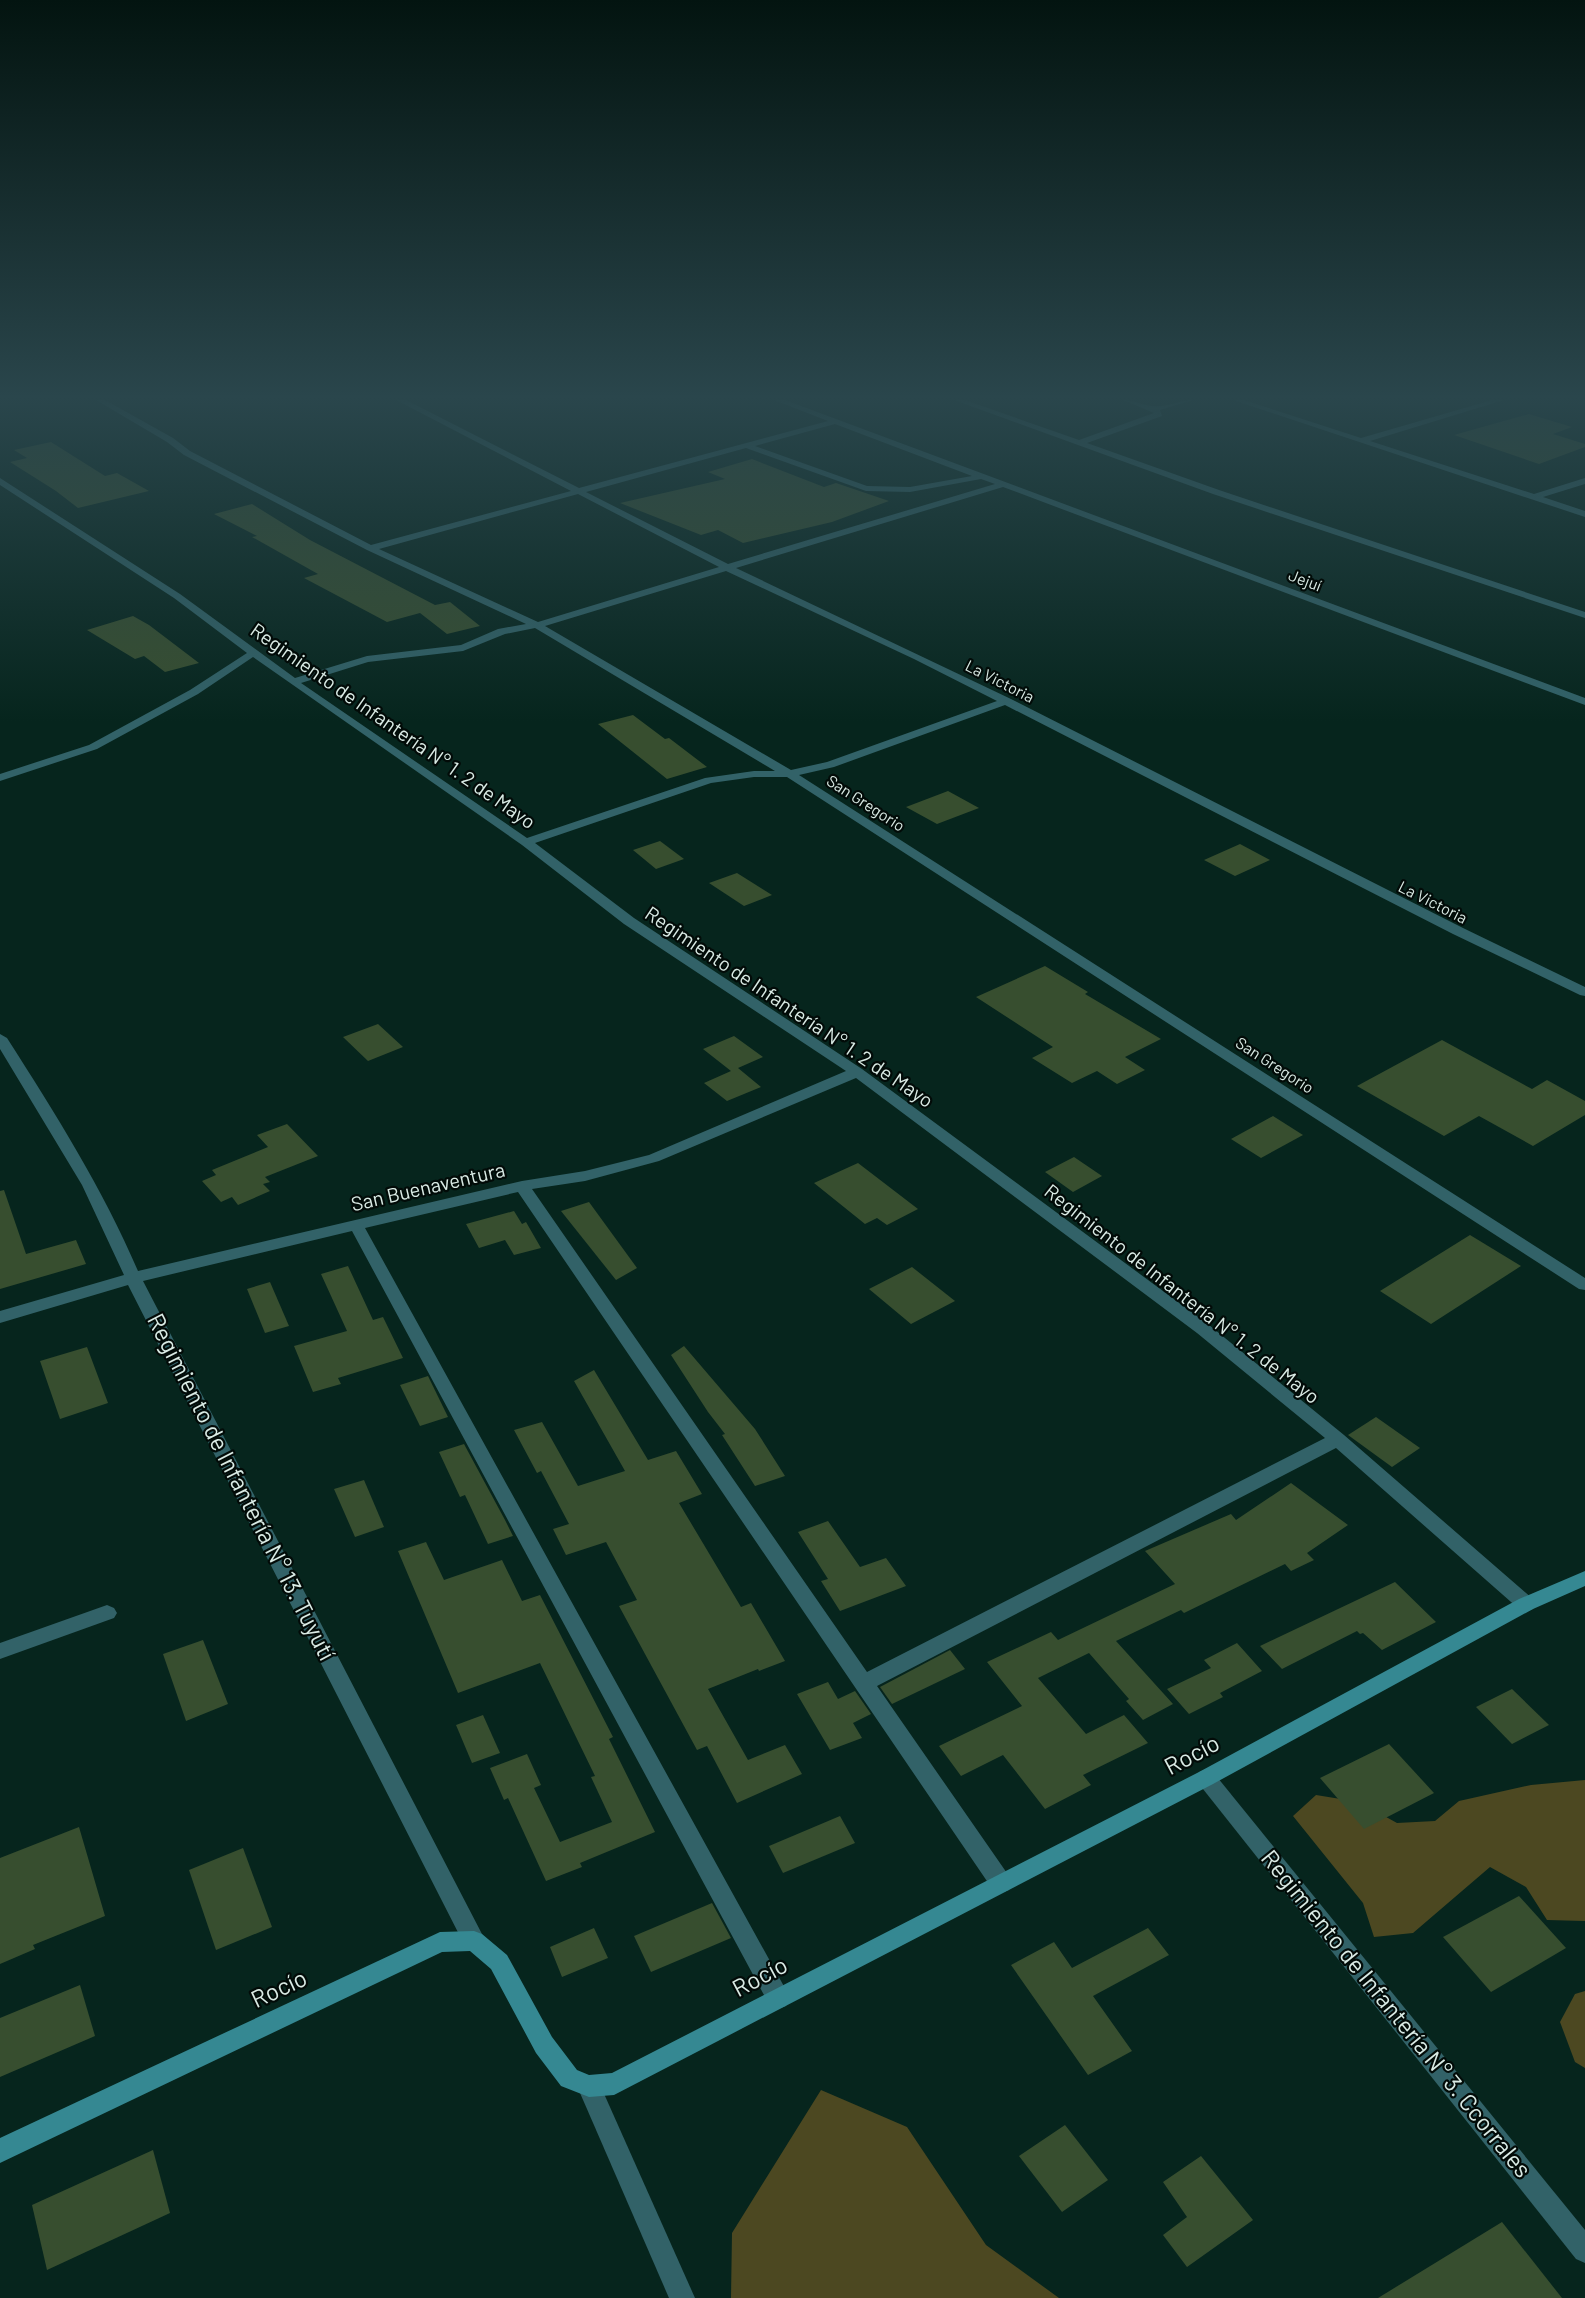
<svg xmlns="http://www.w3.org/2000/svg" width="1585" height="2298" font-family="Barlow,sans-serif">
  <style>
    .forest { fill: #4c4821 }
    .building { fill: #374e2f }
    .lines { fill: none; stroke-linecap: round; stroke-linejoin: round }
    .minor { fill: #326268; fill-rule: evenodd }
    .secondary { fill: #358892; fill-rule: evenodd }
    .labels { text-anchor: middle; stroke-width: 4.5; stroke-linejoin: round; paint-order: stroke }
    .far-street-label { font-size: 16px; fill: #daebe5; stroke: #020b08 }
    .street-label { font-size: 20px; fill: #daebe5; stroke: #020b08 }
    .near-street-label { font-size: 24px; fill: #daebe5; stroke: #020b08 }
  </style>
  <rect width="100%" height="100%" fill="#06251d"/>
  <g class="forest">
    <path d="M 1585,1780 L 1585,1921 L 1547,1920 L 1526,1887 L 1490,1867 L 1413,1933 L 1374,1937 L 1363,1903 L 1293,1816 L 1316,1795 L 1359,1802 L 1397,1823 L 1435,1821 L 1459,1801 L 1531,1785 Z"/>
    <path d="M 1585,1991 L 1585,2068 L 1575,2062 L 1560,2022 L 1575,1994 Z"/>
    <path d="M 821,2090 L 907,2127 L 986,2245 L 1059,2298 L 731,2298 L 732,2233 Z"/>
  </g>
  <g class="building">
    <path d="M 1529,414 L 1572,427 L 1553,434 L 1585,444 L 1585,447 L 1539,464 L 1454,435 Z"/>
    <path d="M 51,442 L 105,476 L 117,473 L 149,491 L 78,508 L 56,491 L 10,462 L 27,458 L 14,450 Z"/>
    <path d="M 752,459 L 824,487 L 836,483 L 889,501 L 832,522 L 743,543 L 718,530 L 701,535 L 620,503 L 725,479 L 708,472 Z"/>
    <path d="M 252,504 L 310,540 L 435,605 L 450,602 L 480,626 L 447,634 L 420,613 L 387,622 L 304,578 L 318,574 L 252,537 L 257,536 L 214,514 Z"/>
    <path d="M 133,616 L 149,625 L 199,663 L 165,672 L 144,656 L 135,659 L 87,630 Z"/>
    <path d="M 633,715 L 665,739 L 669,738 L 707,767 L 667,779 L 598,724 Z"/>
    <path d="M 948,791 L 979,808 L 937,824 L 906,807 Z"/>
    <path d="M 660,841 L 684,859 L 656,869 L 633,850 Z"/>
    <path d="M 1240,844 L 1270,860 L 1235,876 L 1204,860 Z"/>
    <path d="M 737,873 L 772,895 L 744,906 L 709,883 Z"/>
    <path d="M 1045,966 L 1088,992 L 1085,994 L 1161,1039 L 1125,1057 L 1145,1070 L 1117,1084 L 1097,1071 L 1072,1083 L 1032,1058 L 1053,1047 L 976,997 Z"/>
    <path d="M 378,1024 L 403,1047 L 368,1061 L 343,1037 Z"/>
    <path d="M 734,1036 L 763,1057 L 738,1068 L 761,1087 L 727,1101 L 704,1083 L 731,1071 L 703,1049 Z"/>
    <path d="M 1442,1040 L 1532,1089 L 1547,1080 L 1585,1101 L 1585,1115 L 1533,1146 L 1479,1116 L 1444,1136 L 1357,1086 Z"/>
    <path d="M 1273,1116 L 1303,1135 L 1261,1158 L 1231,1139 Z"/>
    <path d="M 287,1124 L 318,1156 L 265,1177 L 270,1182 L 263,1184 L 270,1191 L 238,1205 L 232,1197 L 221,1202 L 202,1181 L 216,1175 L 212,1170 L 268,1147 L 257,1135 Z"/>
    <path d="M 1074,1157 L 1102,1176 L 1073,1192 L 1045,1172 Z"/>
    <path d="M 858,1163 L 918,1209 L 887,1225 L 877,1218 L 865,1224 L 814,1183 Z"/>
    <path d="M 4,1190 L 26,1254 L 76,1240 L 86,1264 L 0,1289 L 0,1191 Z"/>
    <path d="M 589,1202 L 637,1268 L 616,1280 L 561,1211 Z"/>
    <path d="M 514,1211 L 522,1224 L 526,1222 L 541,1248 L 514,1255 L 505,1240 L 479,1248 L 466,1224 Z"/>
    <path d="M 1470,1235 L 1521,1266 L 1431,1324 L 1380,1291 Z"/>
    <path d="M 348,1266 L 373,1320 L 383,1317 L 403,1358 L 338,1378 L 341,1384 L 313,1392 L 294,1346 L 347,1331 L 321,1274 Z"/>
    <path d="M 912,1267 L 955,1301 L 911,1324 L 869,1289 Z"/>
    <path d="M 270,1282 L 289,1326 L 265,1333 L 247,1289 Z"/>
    <path d="M 684,1346 L 755,1429 L 785,1476 L 755,1486 L 722,1435 L 725,1434 L 708,1412 L 671,1355 Z"/>
    <path d="M 87,1347 L 108,1403 L 60,1419 L 40,1361 Z"/>
    <path d="M 594,1370 L 648,1460 L 676,1451 L 702,1494 L 679,1503 L 741,1607 L 751,1603 L 785,1661 L 759,1671 L 758,1669 L 708,1689 L 748,1760 L 785,1745 L 802,1774 L 737,1803 L 707,1746 L 697,1750 L 619,1606 L 637,1600 L 606,1542 L 566,1555 L 553,1529 L 569,1524 L 541,1471 L 537,1473 L 514,1430 L 542,1422 L 578,1486 L 625,1471 L 574,1381 Z"/>
    <path d="M 428,1376 L 448,1417 L 420,1426 L 400,1385 Z"/>
    <path d="M 1376,1417 L 1420,1448 L 1392,1467 L 1348,1435 Z"/>
    <path d="M 464,1444 L 505,1520 L 513,1536 L 488,1544 L 465,1495 L 460,1497 L 439,1452 Z"/>
    <path d="M 364,1480 L 384,1527 L 355,1537 L 334,1489 Z"/>
    <path d="M 1291,1483 L 1348,1525 L 1307,1553 L 1314,1560 L 1291,1571 L 1285,1564 L 1184,1613 L 1181,1610 L 1116,1641 L 1173,1704 L 1143,1720 L 1126,1701 L 1129,1699 L 1089,1653 L 1038,1678 L 1086,1734 L 1124,1715 L 1148,1743 L 1083,1775 L 1091,1785 L 1045,1809 L 1003,1755 L 961,1776 L 939,1746 L 1022,1706 L 987,1662 L 1051,1632 L 1058,1640 L 1175,1584 L 1145,1551 L 1231,1514 L 1236,1520 Z"/>
    <path d="M 828,1521 L 860,1567 L 886,1558 L 906,1586 L 840,1611 L 821,1581 L 828,1579 L 798,1532 Z"/>
    <path d="M 426,1542 L 444,1580 L 502,1560 L 522,1601 L 540,1595 L 613,1737 L 609,1739 L 655,1832 L 580,1863 L 582,1867 L 546,1881 L 508,1798 L 504,1800 L 490,1768 L 527,1754 L 541,1785 L 534,1788 L 560,1842 L 612,1822 L 591,1777 L 595,1776 L 540,1663 L 458,1693 L 398,1551 Z"/>
    <path d="M 1395,1582 L 1436,1622 L 1382,1650 L 1363,1633 L 1360,1634 L 1357,1631 L 1282,1669 L 1260,1646 Z"/>
    <path d="M 203,1640 L 228,1704 L 186,1721 L 163,1654 Z"/>
    <path d="M 1237,1643 L 1262,1671 L 1220,1693 L 1223,1697 L 1189,1714 L 1167,1689 L 1211,1668 L 1204,1660 Z"/>
    <path d="M 950,1650 L 965,1669 L 892,1704 L 880,1687 Z"/>
    <path d="M 828,1682 L 838,1699 L 855,1691 L 871,1714 L 853,1723 L 862,1738 L 830,1750 L 797,1694 Z"/>
    <path d="M 1512,1689 L 1549,1725 L 1512,1744 L 1476,1707 Z"/>
    <path d="M 483,1715 L 500,1753 L 472,1763 L 456,1725 Z"/>
    <path d="M 1389,1744 L 1434,1793 L 1364,1829 L 1320,1778 Z"/>
    <path d="M 840,1816 L 855,1843 L 783,1873 L 769,1846 Z"/>
    <path d="M 79,1827 L 105,1916 L 33,1945 L 35,1949 L 0,1964 L 0,1858 Z"/>
    <path d="M 243,1848 L 272,1927 L 216,1950 L 189,1870 Z"/>
    <path d="M 1519,1896 L 1566,1948 L 1491,1992 L 1443,1937 Z"/>
    <path d="M 712,1903 L 731,1938 L 651,1972 L 634,1936 Z"/>
    <path d="M 594,1928 L 608,1958 L 562,1977 L 550,1947 Z"/>
    <path d="M 1148,1928 L 1169,1955 L 1093,1996 L 1132,2051 L 1088,2075 L 1011,1965 L 1054,1942 L 1072,1968 Z"/>
    <path d="M 80,1985 L 95,2036 L 0,2077 L 0,2018 Z"/>
    <path d="M 1065,2125 L 1108,2180 L 1062,2212 L 1019,2156 Z"/>
    <path d="M 153,2150 L 170,2213 L 47,2270 L 32,2205 Z"/>
    <path d="M 1201,2156 L 1253,2220 L 1187,2267 L 1163,2235 L 1187,2217 L 1163,2182 Z"/>
    <path d="M 1502,2222 L 1562,2298 L 1378,2298 Z"/>
  </g>
  <g class="lines">
    <g class="minor">
      <path d="M 96,400 L 105,400 L 173,438 L 190,451 L 371,545 L 571,491 L 396,400 L 406,400 L 579,488 L 828,421 L 774,400 L 785,400 L 1585,698 L 1585,705 L 1003,487 L 736,568 L 1011,699 L 1463,928 L 1585,987 L 1585,996 L 1580,995 L 1453,934 L 1005,705 L 834,767 L 799,775 L 1585,1278 L 1585,1290 L 1579,1289 L 787,777 L 754,777 L 711,783 L 535,843 L 634,918 L 862,1069 L 1209,1325 L 1344,1435 L 1533,1599 L 1536,1604 L 1533,1609 L 1526,1612 L 1519,1609 L 1336,1448 L 877,1686 L 1009,1876 L 1012,1883 L 1009,1890 L 1001,1893 L 993,1890 L 518,1192 L 365,1228 L 786,1990 L 790,1998 L 786,2006 L 778,2009 L 770,2006 L 352,1231 L 143,1281 L 482,1934 L 485,1941 L 482,1948 L 474,1951 L 466,1948 L 128,1285 L 0,1323 L 0,1311 L 124,1275 L 82,1185 L 0,1049 L 0,1034 L 7,1038 C 55,1113 103,1189 138,1271 L 522,1181 L 585,1171 L 649,1155 L 846,1071 L 624,924 L 522,845 L 253,657 L 198,694 L 97,749 L 0,781 L 0,774 L 89,745 L 190,690 L 247,653 L 174,598 L 0,485 L 0,478 L 180,594 L 295,678 L 367,656 L 461,645 L 498,629 L 526,624 L 367,550 L 184,455 L 167,442 ZM 835,424 L 972,476 L 910,487 L 867,486 L 755,446 ZM 746,448 L 866,491 L 910,492 L 981,479 L 995,484 L 728,564 L 586,492 ZM 578,494 L 719,567 L 538,622 L 379,549 ZM 726,571 L 914,659 L 997,701 L 827,762 L 791,770 L 545,626 ZM 535,628 L 775,771 L 754,771 L 705,778 L 527,838 L 301,683 L 368,662 L 463,651 L 505,634 ZM 856,1078 L 1197,1333 L 1325,1438 L 867,1672 L 532,1189 L 585,1181 L 659,1161 Z"/>
      <path d="M 954,400 L 965,400 L 1079,440 L 1154,413 L 1123,400 C 1134,400 1142,405 1153,406 C 1165,408 1180,400 1193,400 L 1160,410 L 1162,416 L 1087,443 L 1219,490 L 1585,612 L 1585,618 L 1213,494 Z"/>
      <path d="M 1233,400 L 1244,400 L 1361,438 L 1492,400 L 1504,400 L 1370,441 L 1534,494 L 1585,478 L 1585,484 L 1543,497 L 1585,511 L 1585,517 Z"/>
      <path d="M 107,1605 L 114,1608 L 117,1613 L 114,1618 L 0,1659 L 0,1643 Z"/>
      <path d="M 1206,1769 L 1213,1772 L 1585,2230 L 1585,2263 L 1576,2259 L 1199,1784 L 1196,1778 L 1199,1772 Z"/>
      <path d="M 589,2075 L 597,2078 L 695,2298 L 669,2298 L 577,2086 L 581,2078 Z"/>
    </g>
    <path class="secondary" d="M 1585,1571 L 1585,1586 L 1533,1609 L 1213,1784 L 614,2095 L 589,2097 L 561,2086 L 536,2053 L 491,1969 L 470,1951 L 442,1952 L 0,2163 L 0,2138 L 440,1932 L 474,1931 L 482,1934 L 507,1955 L 552,2037 L 577,2070 L 589,2075 L 612,2073 L 1199,1772 L 1519,1599 Z"/>
  </g>
  <linearGradient id="sky" x2="0" y2="1"><stop stop-color="#031410"/><stop offset="0.55" stop-color="#2a464c"/><stop offset="1" stop-color="#2a464c" stop-opacity="0"/></linearGradient>
  <rect width="1585" height="722" fill="url(#sky)"/>
  <g class="labels">
    <g class="far-street-label">
      <text transform="translate(1305 580) rotate(21)" y="6">Jejuí</text>
      <text transform="translate(1000 681) rotate(27)" y="6">La Victoria</text>
      <text transform="translate(866 803) rotate(33)" y="6">San Gregorio</text>
      <text transform="translate(1433 902) rotate(27)" y="6">La Victoria</text>
      <text transform="translate(1275 1065) rotate(33)" y="6">San Gregorio</text>
    </g>
    <g class="street-label">
      <text transform="translate(393 726) rotate(35)" y="7">Regimiento de Infantería N° 1. 2 de Mayo</text>
      <text transform="translate(789 1007) rotate(34)" y="7">Regimiento de Infantería N° 1. 2 de Mayo</text>
      <text transform="translate(428 1187) rotate(-13)" y="7">San Buenaventura</text>
      <text transform="translate(1182 1294) rotate(38)" y="7">Regimiento de Infantería N° 1. 2 de Mayo</text>
    </g>
    <g class="near-street-label">
      <text transform="translate(241 1487) rotate(63)" y="8">Regimiento de Infantería N° 13. Tuyutí</text>
      <text transform="translate(1192 1755) rotate(-28)" y="8">Rocío</text>
      <text transform="translate(760 1977) rotate(-28)" y="8">Rocío</text>
      <text transform="translate(279 1989) rotate(-25)" y="8">Rocío</text>
      <text transform="translate(1396 2014) rotate(51)" y="8">Regimiento de Infantería N° 3. Ccorrales</text>
    </g>
  </g>
</svg>
